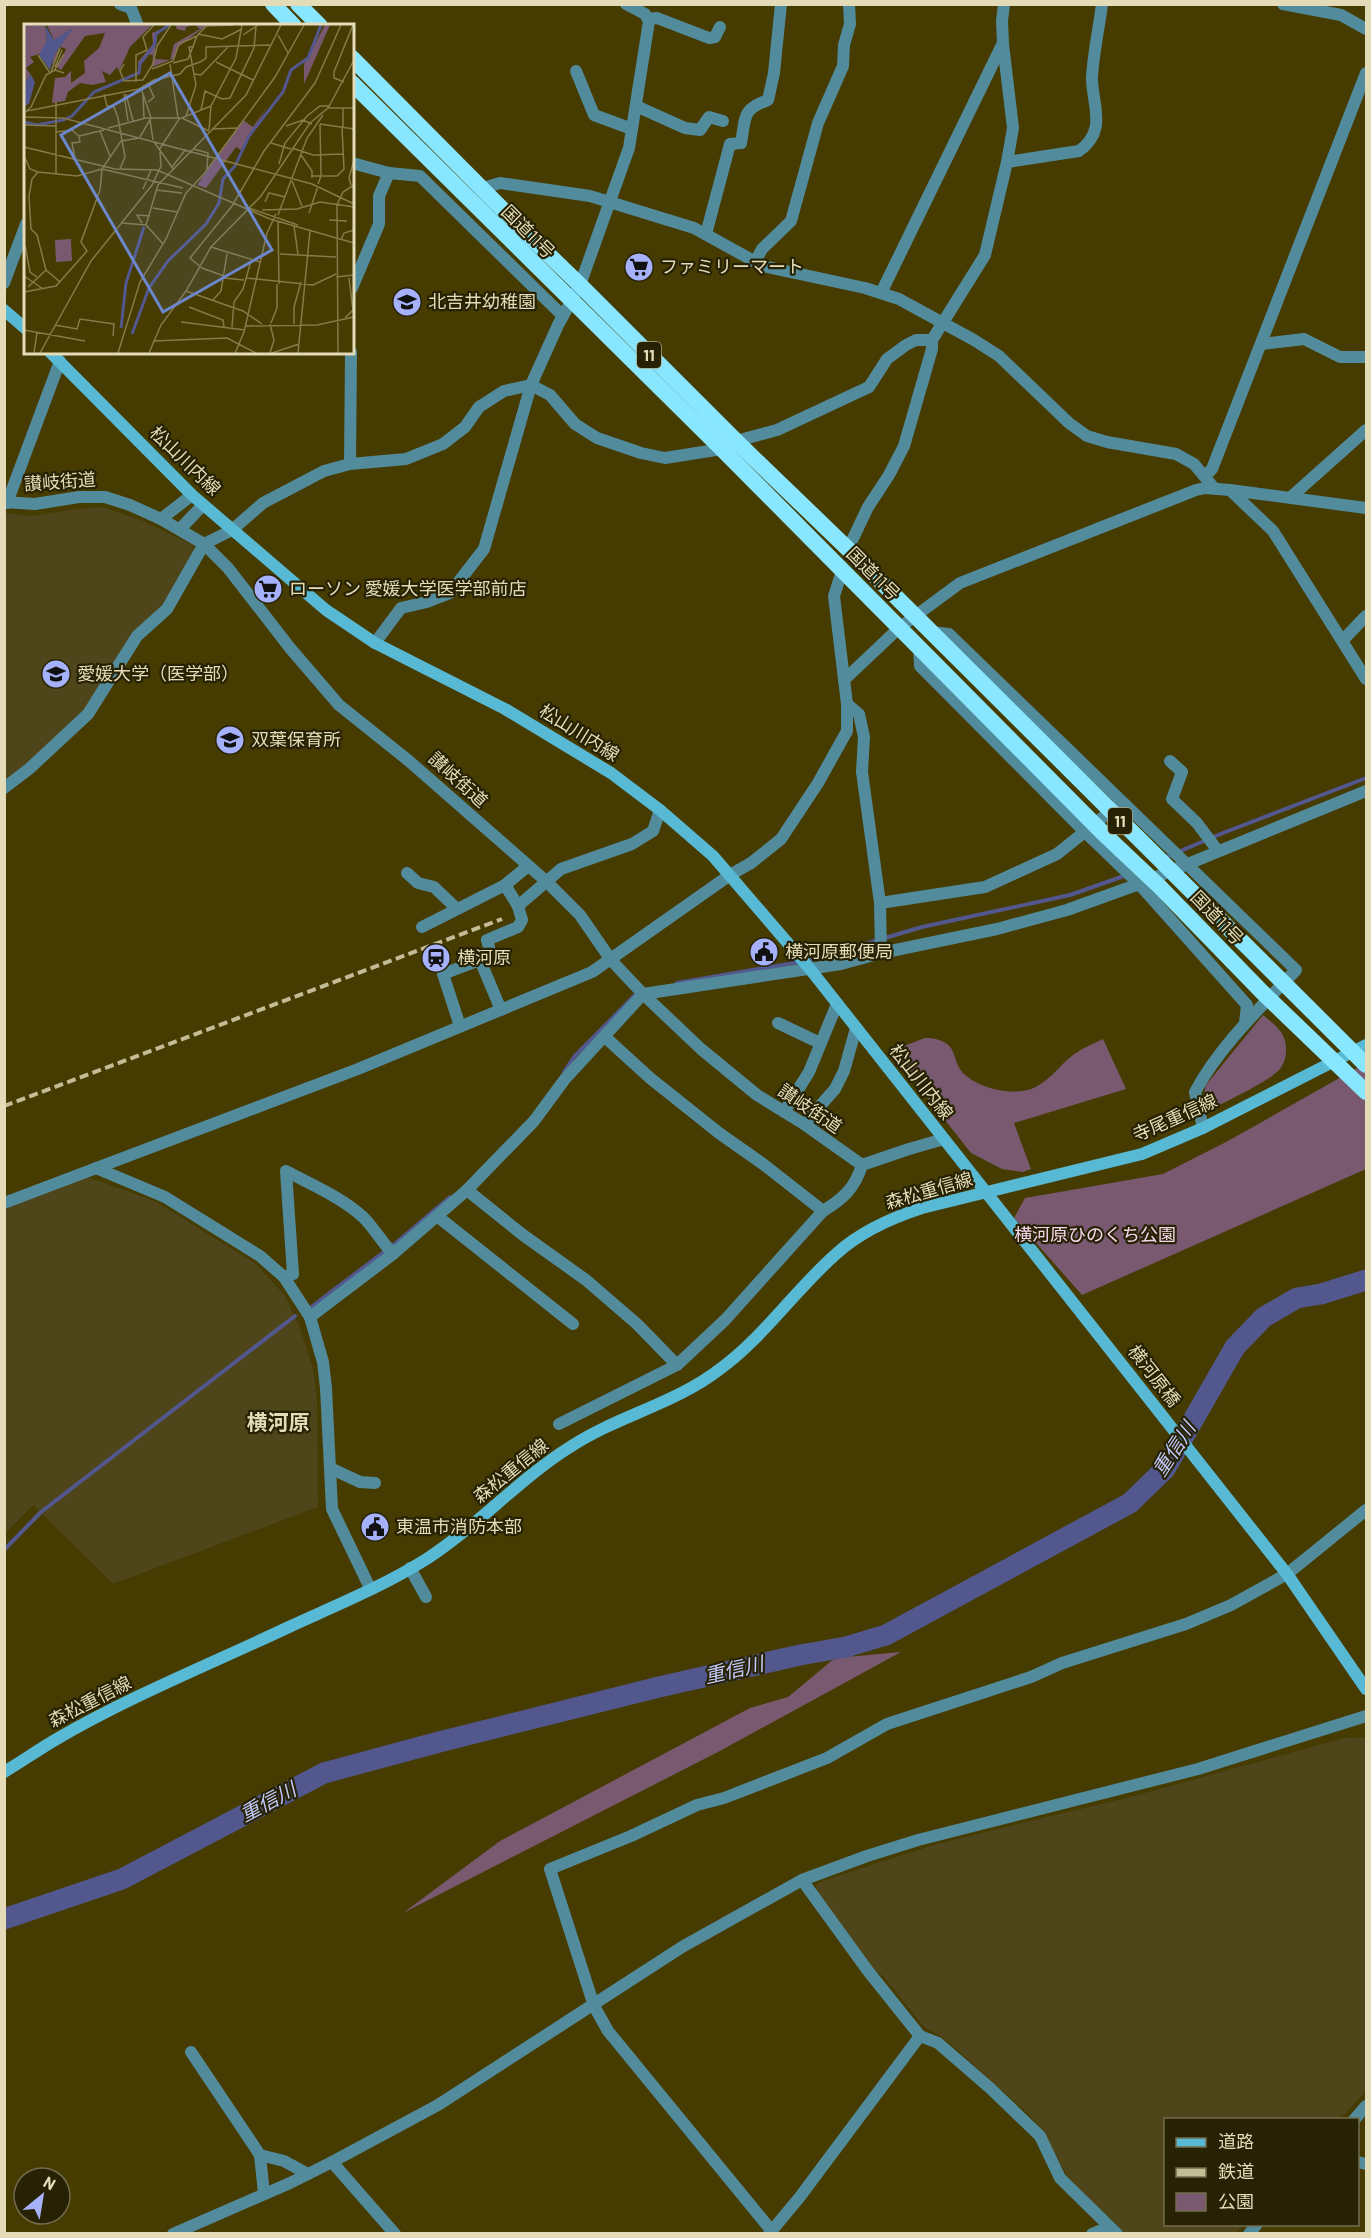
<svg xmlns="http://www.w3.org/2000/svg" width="1371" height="2238" font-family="Barlow,'Noto Sans JP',sans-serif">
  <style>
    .built { fill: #4e451a }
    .green { fill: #795970 }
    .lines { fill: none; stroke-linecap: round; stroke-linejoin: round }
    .stream { stroke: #52588d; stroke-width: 4 }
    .river { stroke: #52588d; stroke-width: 21 }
    .minor { stroke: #528c9c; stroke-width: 12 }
    .tertiary { stroke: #528c9c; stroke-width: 12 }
    .secondary { stroke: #57b9d3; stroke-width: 12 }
    .trunk { stroke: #88e6fe; stroke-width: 16 }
    .rail { stroke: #c4bc94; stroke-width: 4; stroke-dasharray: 9 4.5; stroke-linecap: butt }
    .labels { text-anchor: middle; stroke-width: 4.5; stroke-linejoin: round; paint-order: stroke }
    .shield { fill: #282204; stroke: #aca483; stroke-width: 1.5 }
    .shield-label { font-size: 16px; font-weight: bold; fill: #e4dcb9 }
    .street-label { font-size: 18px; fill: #e4dcb9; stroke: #282204 }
    .poi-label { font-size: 18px; fill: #e4dcb9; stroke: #282204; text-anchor: start }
    .park-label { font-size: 18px; fill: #f6d6ec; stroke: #282204 }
    .water-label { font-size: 20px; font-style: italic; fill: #c2cafb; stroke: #282204 }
    .quarter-label { font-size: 21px; font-weight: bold; fill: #e4dcb9; stroke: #282204 }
    .inset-river { fill: none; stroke: #52588d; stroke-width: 3 }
    .inset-road { fill: none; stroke: #857b4a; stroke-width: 1.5 }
    .view { fill: #6d87cc; fill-opacity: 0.15; stroke: #6d87cc; stroke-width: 3 }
    .inset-edge { fill: none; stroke: #e4dcb9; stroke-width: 3 }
  </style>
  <rect width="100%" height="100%" fill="#463b00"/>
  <g class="built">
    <path d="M 102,507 L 143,521 L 193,545 L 194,553 L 161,607 L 130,635 L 83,713 L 17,773 L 5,782 L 5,513 L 32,516 L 76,509 Z"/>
    <path d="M 87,1177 L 155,1201 L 256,1264 L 285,1296 L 299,1325 L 313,1368 L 317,1400 L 318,1507 L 113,1584 L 33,1505 L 5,1534 L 5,1208 Z"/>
    <path d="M 1362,1737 L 1366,1739 L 1366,2091 L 1340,2119 L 1166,2120 L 1166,2224 L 1244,2225 L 1236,2233 L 1124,2233 L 1110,2222 L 1066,2174 L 1043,2130 L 1026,2112 L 944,2038 L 924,2027 L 884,1977 L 872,1968 L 816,1891 L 816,1885 L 822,1881 L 937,1844 L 1134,1796 L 1344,1738 Z"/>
  </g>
  <g class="green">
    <path d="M 1263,1015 C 1269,1020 1276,1025 1280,1031 C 1289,1042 1288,1061 1278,1071 C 1266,1083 1228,1100 1212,1109 L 1208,1109 L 1204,1094 L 1206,1085 Z"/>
    <path d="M 925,1038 C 933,1038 940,1039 947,1044 C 955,1049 955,1064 962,1072 C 977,1088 1011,1096 1031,1089 C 1047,1083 1056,1070 1067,1060 C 1078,1050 1090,1045 1103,1039 L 1126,1089 L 1014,1123 L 1031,1169 L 1023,1172 L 1002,1169 L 971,1153 L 895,1057 L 904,1046 Z"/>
    <path d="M 1366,1063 L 1366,1169 L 1082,1295 L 1014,1218 L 1025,1198 L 1163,1174 L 1228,1141 Z"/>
    <path d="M 901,1652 L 718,1752 L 403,1913 L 500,1841 L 750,1708 L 788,1697 L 835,1658 Z"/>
  </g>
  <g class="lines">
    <g class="stream">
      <path d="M 1164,858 L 1223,833 L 1366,778"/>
      <path d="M 807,961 L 922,927 L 1070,895 L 1127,875"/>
      <path d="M 677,983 L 800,962"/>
      <path d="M 564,1072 L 574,1057 L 638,992"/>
      <path d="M 310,1308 L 397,1242 L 450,1197"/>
      <path d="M 4,1550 L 41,1512 L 295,1316"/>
    </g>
    <path class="river" d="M 4,1919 L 122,1879 L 324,1773 L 439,1742 L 659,1687 L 800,1655 L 846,1647 L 886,1635 L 1130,1503 L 1165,1469 L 1235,1347 L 1264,1317 L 1297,1298 L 1321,1294 L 1366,1280"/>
    <g class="minor">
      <path d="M 120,4 L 131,8 L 138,26"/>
      <path d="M 1283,4 L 1341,15 L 1366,29"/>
      <path d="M 648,19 L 657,18 L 709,38 L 715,37 L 720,27"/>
      <path d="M 576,71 L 594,115 L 632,129"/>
      <path d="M 636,106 L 685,128 L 700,130 L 709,117 L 723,121"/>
      <path d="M 1007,162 L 1079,151 C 1108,130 1092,105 1092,78 C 1093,54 1099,29 1102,4"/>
      <path d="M 352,163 L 389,173 L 420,176 L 563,316"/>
      <path d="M 483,188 L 500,183 L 590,196 L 694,228 L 763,266 L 865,288 L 899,299 L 974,340 L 999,356 L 1069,423 L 1087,436 L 1107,442 L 1176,454 L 1194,464 L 1214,488"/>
      <path d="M 706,234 L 730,144 L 741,143 C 746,117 741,110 768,100 L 774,73 L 781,4"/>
      <path d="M 755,262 L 762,249 L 791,221 L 818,123 L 843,66 L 844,45 L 850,24 L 849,4"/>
      <path d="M 4,283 L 26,224"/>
      <path d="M 352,288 L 379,224 L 379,196 L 389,173"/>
      <path d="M 881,293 L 1002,45"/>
      <path d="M 1262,344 L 1304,339 L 1340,357 L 1366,357"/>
      <path d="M 736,441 L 777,430 L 869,387 L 887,359 L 906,345 L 916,340 L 932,340"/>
      <path d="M 350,464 L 351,352"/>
      <path d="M 1205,476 L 1212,469 L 1366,73"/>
      <path d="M 1230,490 L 1273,531 L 1366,679"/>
      <path d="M 1291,497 L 1366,430"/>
      <path d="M 4,502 L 35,504 L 79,497 L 105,497 L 130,505 L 161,519 L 204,544 L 228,568 L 290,648 L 339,705 L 409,761 L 547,882 L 580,915 L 611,960 L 643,994 L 701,1049 L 757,1095 L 804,1124 L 862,1165"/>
      <path d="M 7,503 L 60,361"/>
      <path d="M 161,519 L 192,495"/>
      <path d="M 180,529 L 203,505"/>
      <path d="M 848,549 L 868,507 L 889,475 L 904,446 L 932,349 L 932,340 L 985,255 L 1007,162 L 1013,128 L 1003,44 L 1002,21 L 1004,4"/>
      <path d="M 931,632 L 949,634 L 1296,970 C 1259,1009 1220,1046 1195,1092 L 1203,1128"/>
      <path d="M 1343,640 L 1366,616"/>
      <path d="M 375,643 L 401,608 L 427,602 L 450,593 L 484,549 L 531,385 L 558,325 L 580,285 L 629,148 L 649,21 L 645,14 L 626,4"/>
      <path d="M 919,648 L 920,666 L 1085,832 L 1139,884 L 1247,1005 L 1245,1023"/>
      <path d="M 844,680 L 899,628 L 960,583 L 1196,490 L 1205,488 L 1230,490 L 1366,508"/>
      <path d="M 847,704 L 859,714 L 864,737 L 862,772 L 880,903 L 881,953"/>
      <path d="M 1170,761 L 1182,772 L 1172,799 L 1197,823 L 1218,851"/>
      <path d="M 4,788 L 29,769 L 88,714 L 137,636 L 167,609 L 204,544 L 232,530 L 263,503 L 324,471 L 350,464 L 406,459 L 443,444 L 465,427 L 479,407 L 504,391 L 531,385 L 550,395 L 575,424 L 597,438 L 641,453 L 665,458 L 722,449"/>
      <path d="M 407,873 L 418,883 L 434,887 L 457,909"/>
      <path d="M 505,885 L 518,906"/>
      <path d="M 880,903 L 985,887 L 1057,854 L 1117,806"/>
      <path d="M 422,927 L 505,885 L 528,866"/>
      <path d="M 480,960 L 487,956 L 490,951 L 487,940 L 518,927 L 522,920 L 518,906 L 561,869 L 632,844 L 653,831 L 660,810"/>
      <path d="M 778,1023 L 820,1043"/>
      <path d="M 460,1026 L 443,974 L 480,960 L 501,1010"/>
      <path d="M 605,1037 L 650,1078 L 719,1133 L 763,1164 L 823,1211"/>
      <path d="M 784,1112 L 809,1072 L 837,1004"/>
      <path d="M 804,1124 L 835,1089 L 844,1071 L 856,1028"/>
      <path d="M 862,1165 L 909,1149 L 944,1139"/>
      <path d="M 96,1168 L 165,1197 L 260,1256 L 284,1277 L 310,1317 L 323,1362 L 326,1388 L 332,1509 L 370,1588"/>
      <path d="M 467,1190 L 523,1235 L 586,1280 L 637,1324 L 677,1365"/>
      <path d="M 4,1203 L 358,1069 L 592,972 L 730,875 L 751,863 L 781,839 L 818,783 L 847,731 L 847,704 L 834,596 L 842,571"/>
      <path d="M 437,1216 L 573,1324"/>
      <path d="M 284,1277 L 293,1274 L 286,1171 C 312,1185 341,1197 363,1217 C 374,1228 382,1242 393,1254"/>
      <path d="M 310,1317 L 393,1254 L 467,1190 L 534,1121 L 565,1079 L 643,994 L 841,964 L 881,953 L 997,929 L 1067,910 L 1139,884 L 1366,791"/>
      <path d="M 559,1424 L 677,1365 L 725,1320 L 823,1211 C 843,1199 855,1188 862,1165"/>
      <path d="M 330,1468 L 360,1482 L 375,1483"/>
      <path d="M 410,1568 L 426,1597"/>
      <path d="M 802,1880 L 868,1971 L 920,2036 L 938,2043 L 990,2088 L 1040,2136 L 1060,2178 L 1117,2234"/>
      <path d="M 191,2052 L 260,2155 L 284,2161 L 308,2174"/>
      <path d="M 1354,2120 L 1366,2106"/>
      <path d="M 260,2155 L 264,2194"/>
      <path d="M 332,2162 L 395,2234"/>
      <path d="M 1358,2162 L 1366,2164"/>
      <path d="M 771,2230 L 608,2031 L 594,2006 L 550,1869 L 631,1836 L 697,1805 L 724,1798 L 827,1758 L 887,1724 L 1031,1677 L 1062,1663 L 1186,1624 L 1231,1605 L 1287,1574 L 1366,1510"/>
      <path d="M 769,2234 L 799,2198 L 920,2036"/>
      <path d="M 1092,2234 L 1109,2227"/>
      <path d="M 1249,2234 L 1257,2224"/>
    </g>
    <path class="tertiary" d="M 173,2234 L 290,2183 L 332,2162 L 438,2105 L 682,1947 L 802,1880 L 867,1856 L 918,1840 L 1198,1769 L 1366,1716"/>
    <g class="secondary">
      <path d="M 4,310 L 26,329"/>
      <path d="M 50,352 L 192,495 L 326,610 L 375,643 L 505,709 L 611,773 L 660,810 L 713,856 L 810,969 L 1287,1574 L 1366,1689"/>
      <path d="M 4,1772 C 21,1762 38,1750 55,1740 C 130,1696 213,1663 291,1626 C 337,1605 386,1585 428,1558 C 479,1525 519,1479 570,1447 C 617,1416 675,1404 720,1369 C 764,1337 795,1290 836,1254 C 861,1231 891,1218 922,1208 L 1142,1154 L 1203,1128 L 1366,1045"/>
    </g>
    <g class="trunk">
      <path d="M 273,4 L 294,26"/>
      <path d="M 298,4 L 320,26"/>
      <path d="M 352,58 L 521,228 L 580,285 L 736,441 L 848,549 L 1366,1065"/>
      <path d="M 352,83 L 722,449 L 1105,835 L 1159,886 L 1263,993 L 1366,1092"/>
    </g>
    <path class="rail" d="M 4,1106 L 502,919"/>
  </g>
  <defs>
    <g id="supermarket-disc" transform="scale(1.5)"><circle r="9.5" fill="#a6b1fc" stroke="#282204"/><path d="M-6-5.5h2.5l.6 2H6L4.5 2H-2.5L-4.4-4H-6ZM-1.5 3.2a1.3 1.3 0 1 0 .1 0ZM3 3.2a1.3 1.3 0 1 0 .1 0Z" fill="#111"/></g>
    <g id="school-disc" transform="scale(1.5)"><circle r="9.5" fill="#a6b1fc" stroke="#282204"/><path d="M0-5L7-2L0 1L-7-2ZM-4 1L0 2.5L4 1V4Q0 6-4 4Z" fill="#111"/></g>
    <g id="university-disc" transform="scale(1.5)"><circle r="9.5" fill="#a6b1fc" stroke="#282204"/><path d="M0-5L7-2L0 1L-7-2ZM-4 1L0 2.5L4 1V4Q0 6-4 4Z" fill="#111"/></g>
    <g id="civic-disc" transform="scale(1.5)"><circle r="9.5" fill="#a6b1fc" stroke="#282204"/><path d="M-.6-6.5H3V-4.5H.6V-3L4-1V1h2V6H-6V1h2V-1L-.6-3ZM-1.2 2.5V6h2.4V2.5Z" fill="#111"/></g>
    <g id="station-disc" transform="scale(1.5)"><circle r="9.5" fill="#a6b1fc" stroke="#282204"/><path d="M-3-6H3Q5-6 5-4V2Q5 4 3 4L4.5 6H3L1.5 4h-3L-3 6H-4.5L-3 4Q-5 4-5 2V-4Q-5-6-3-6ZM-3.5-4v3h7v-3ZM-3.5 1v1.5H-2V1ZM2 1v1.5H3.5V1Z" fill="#111"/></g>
  </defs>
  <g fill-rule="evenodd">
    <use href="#supermarket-disc" x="639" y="267"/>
    <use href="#school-disc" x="407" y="302"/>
    <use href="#supermarket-disc" x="268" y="589"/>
    <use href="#university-disc" x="56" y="674"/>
    <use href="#school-disc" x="230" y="740"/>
    <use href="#civic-disc" x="764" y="952"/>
    <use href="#station-disc" x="436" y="958"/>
    <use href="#civic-disc" x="375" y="1527"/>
  </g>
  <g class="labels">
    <g class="shield">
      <rect x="637" y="342" width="24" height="26" rx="4.5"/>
      <rect x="1108" y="808" width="24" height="26" rx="4.5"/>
    </g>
    <g class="shield-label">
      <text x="649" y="361">11</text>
      <text x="1120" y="827">11</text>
    </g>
    <g class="street-label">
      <text transform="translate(528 232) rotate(45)" y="6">国道11号</text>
      <text transform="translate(185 461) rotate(44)" y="6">松山川内線</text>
      <text transform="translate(60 482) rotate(-4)" y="6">讃岐街道</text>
      <text transform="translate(873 574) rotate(45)" y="6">国道11号</text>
      <text transform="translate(579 733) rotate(32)" y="6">松山川内線</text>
      <text transform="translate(458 780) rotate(42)" y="6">讃岐街道</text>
      <text transform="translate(1217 918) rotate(46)" y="6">国道11号</text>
      <text transform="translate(921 1082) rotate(52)" y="6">松山川内線</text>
      <text transform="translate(810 1109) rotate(34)" y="6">讃岐街道</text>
      <text transform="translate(1175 1118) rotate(-24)" y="6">寺尾重信線</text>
      <text transform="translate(929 1191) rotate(-16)" y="6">森松重信線</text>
      <text transform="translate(1154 1376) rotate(52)" y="6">横河原橋</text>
      <text transform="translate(511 1471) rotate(-39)" y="6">森松重信線</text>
      <text transform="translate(90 1702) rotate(-27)" y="6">森松重信線</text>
    </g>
    <g class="poi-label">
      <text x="660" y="273">ファミリーマート</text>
      <text x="428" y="308">北吉井幼稚園</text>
      <text x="289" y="595">ローソン 愛媛大学医学部前店</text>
      <text x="77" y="680">愛媛大学（医学部）</text>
      <text x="251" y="746">双葉保育所</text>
      <text x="785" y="958">横河原郵便局</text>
      <text x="457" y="964">横河原</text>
      <text x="396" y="1533">東温市消防本部</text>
    </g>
    <g class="park-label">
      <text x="1095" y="1241">横河原ひのくち公園</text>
    </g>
    <g class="water-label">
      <text transform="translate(1174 1449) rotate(-57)" y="7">重信川</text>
      <text transform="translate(734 1670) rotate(-13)" y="7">重信川</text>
      <text transform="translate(268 1802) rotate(-28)" y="7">重信川</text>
    </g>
    <g class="quarter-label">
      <text x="278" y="1430">横河原</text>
    </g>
  </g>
  <g transform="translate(24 24)">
    <rect width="330" height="330" fill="#463b00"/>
    <path d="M 0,1 L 21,1 L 23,16 L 18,29 L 6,33 L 10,38 L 2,44 L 7,51 L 0,58 ZM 23,1 L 128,1 L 106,23 L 95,47 L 93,43 L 86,51 L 78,47 L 82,58 L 68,61 L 56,59 L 44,68 L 41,77 L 28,79 L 31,54 L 41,53 L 47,47 L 47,59 L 61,49 L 60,37 L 75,24 L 81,9 L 61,12 L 37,46 L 33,43 L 42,25 L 37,23 L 28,42 L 29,33 L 49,4 L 30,16 ZM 151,1 L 183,1 L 154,23 L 151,34 L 128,43 L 129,31 L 123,30 L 115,45 L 114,38 L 129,20 L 128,9 L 140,4 L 131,11 L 131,35 L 146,36 L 150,20 L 176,5 L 171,1 L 162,3 L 161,7 L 153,5 ZM 301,1 L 306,1 L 280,60 L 280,40 ZM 244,81 L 217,126 L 212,123 L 182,164 L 173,161 L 219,96 L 229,103 ZM 47,215 L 48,237 L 32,238 L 31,216 Z" fill="#795970"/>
    <path d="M 21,1 L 30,16 L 50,3 L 30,31 L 26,46 L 15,31 L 23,16 ZM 7,51 L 11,58 L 5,80 L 1,82 L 0,58 Z" fill="#52588d"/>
    <path class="inset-river" d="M 0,98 L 13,101 L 39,96 L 48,92 L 70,68 L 115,49 L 116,40 L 131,20 L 132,10 L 145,1M 97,304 L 102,259 L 120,203M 108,310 L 125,264 L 144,237 L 182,200 L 195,179 L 199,155 L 211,142 L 225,112 L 259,68 L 267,46 L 284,34 L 297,1"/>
    <path class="inset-road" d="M 182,2 L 210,1M 174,10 L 198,15 L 218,5M 219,11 L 234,1M 254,11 L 264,29M 14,31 L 26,49M 192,38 L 229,56M 149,39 L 164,35 L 173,12 L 183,1M 100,40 L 96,47 L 100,57 L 119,56 L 129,40 L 133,22 L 147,1M 146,40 L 154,94M 31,43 L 38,26M 128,45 L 149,37 L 155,20 L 173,12M 30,47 L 40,30M 27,48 L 36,24M 170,50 L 177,51 L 205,22M 112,58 L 112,31 L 123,26 L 119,13 L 130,1M 320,58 L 310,54 L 310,48 L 329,1M 124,60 L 130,73 L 124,78M 80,70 L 83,82 L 90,83 L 94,94 L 101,133 L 96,145M 100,70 L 104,97M 102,70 L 109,97M 119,70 L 120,94M 305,84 L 330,84M 177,86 L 181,67 L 198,75 L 206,74 L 230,24 L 232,3M 3,87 L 115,65 L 130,56 L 156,50 L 162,43 L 176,38 L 182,34 L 182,23 L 246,21M 0,89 L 7,83 L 22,51 L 31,46 L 40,49M 162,92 L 172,61 L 165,23 L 170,23M 0,93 L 39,94 L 115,114 L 288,160 L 330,180M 158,94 L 185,107M 126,96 L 129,116M 296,100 L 330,105M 0,101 L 32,102M 262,102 L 279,96 L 288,100M 319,103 L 319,84M 84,104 L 122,94 L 156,94M 188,105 L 213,104M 185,106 L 187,82 L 212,34 L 218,1M 76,107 L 86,132M 32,108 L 48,106 L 55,112M 116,113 L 127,94 L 117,64M 97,117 L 115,114M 130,118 L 150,146M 247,119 L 267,125M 0,123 L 91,145 L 133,146 L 246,195 L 330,219M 268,124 L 289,131 L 319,130M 170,125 L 184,129 L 183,145M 135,126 L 155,95 L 187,82M 277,131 L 288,147 L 288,154M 0,132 L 6,145 L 14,148 L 53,152 L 78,145 L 159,164M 51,135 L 48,119 L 56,118 L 55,112 L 80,106M 255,140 L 261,119 L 283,92 L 296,82 L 305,82M 148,143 L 162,125M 14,148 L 8,155 L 5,172 L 7,205 L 13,211 L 22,246 L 36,258M 32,150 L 32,78M 288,152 L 297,152 L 296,100M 268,157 L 278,182M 294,160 L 297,152 L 313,152 L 320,145 L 318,104M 327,161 L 325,154 L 330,136M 119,165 L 127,146M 132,166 L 158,169M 241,178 L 245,169 L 261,173M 129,184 L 153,188M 225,184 L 274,201M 238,186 L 273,185 L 296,178 L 330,183M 285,189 L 294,162M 254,191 L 283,114 L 299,91M 305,196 L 323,197M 254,197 L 255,260M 98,199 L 122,201 L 139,220M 118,199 L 113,191 L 126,192M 122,201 L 134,161 L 222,71 L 257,1M 270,202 L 274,230M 317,216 L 320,209 L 330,206M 1,221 L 6,248 L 13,253M 187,223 L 236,238M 256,230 L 312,233M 0,252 L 19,265M 200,252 L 178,244 L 166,234 L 208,182 L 240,127 L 291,59 L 317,1M 312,253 L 330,251M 200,254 L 220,256M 222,254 L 289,261 L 312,250M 4,263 L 22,246M 162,267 L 219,287 L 238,300M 0,268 L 32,262 L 63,227 L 57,218 L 76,166 L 78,145 L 97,117M 189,276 L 197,267 L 203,230M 165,283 L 199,296 L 200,303M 321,294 L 329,286 L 325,254M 157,298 L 221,306M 247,299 L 253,284 L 253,260M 246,300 L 250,316 L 246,329M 270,300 L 270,283 L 277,258M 31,301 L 53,305 L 56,295 L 90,300 L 89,312M 222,302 L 293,301 L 330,293M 208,303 L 210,278 L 219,265 L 227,237M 0,306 L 61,317M 129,317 L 203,314 L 232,329M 10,329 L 13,308M 16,329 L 67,237 L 128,161 L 137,142 L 136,128M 94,329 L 116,258 L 142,215 L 162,169 L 180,150 L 251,53 L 280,1M 125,329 L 137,301 L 162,267 L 187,223 L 237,172 L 286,99 L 304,84 L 330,36M 211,329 L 220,308 L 243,209 L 252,190M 248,329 L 275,320M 274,329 L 286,207M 314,329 L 313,181 L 319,168 L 330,161"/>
    <path class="view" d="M 146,49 L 248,226 L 139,288 L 37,111 Z"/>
    <rect width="330" height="330" class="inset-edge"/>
  </g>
  <rect width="1371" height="2238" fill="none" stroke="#e4dcb9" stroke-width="12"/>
  <rect x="1164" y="2118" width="195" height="108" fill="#282204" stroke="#736c4c" stroke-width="1.5"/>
  <rect x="1176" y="2138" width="30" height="9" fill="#57b9d3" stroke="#736c4c" stroke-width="1.5"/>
  <text x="1218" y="2148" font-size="18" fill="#e4dcb9">道路</text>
  <rect x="1176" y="2168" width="30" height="9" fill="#c4bc94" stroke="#736c4c" stroke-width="1.5"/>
  <text x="1218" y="2178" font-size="18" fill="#e4dcb9">鉄道</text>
  <rect x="1176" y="2193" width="30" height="18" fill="#795970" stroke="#736c4c" stroke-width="1.5"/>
  <text x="1218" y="2208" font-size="18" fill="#e4dcb9">公園</text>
  <g transform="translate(42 2196) rotate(30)"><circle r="28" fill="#282204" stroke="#736c4c" stroke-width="1.5"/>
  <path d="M0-4.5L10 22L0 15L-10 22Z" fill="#a6b1fc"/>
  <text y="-9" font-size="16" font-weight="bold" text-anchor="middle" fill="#e4dcb9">N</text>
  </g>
</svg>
